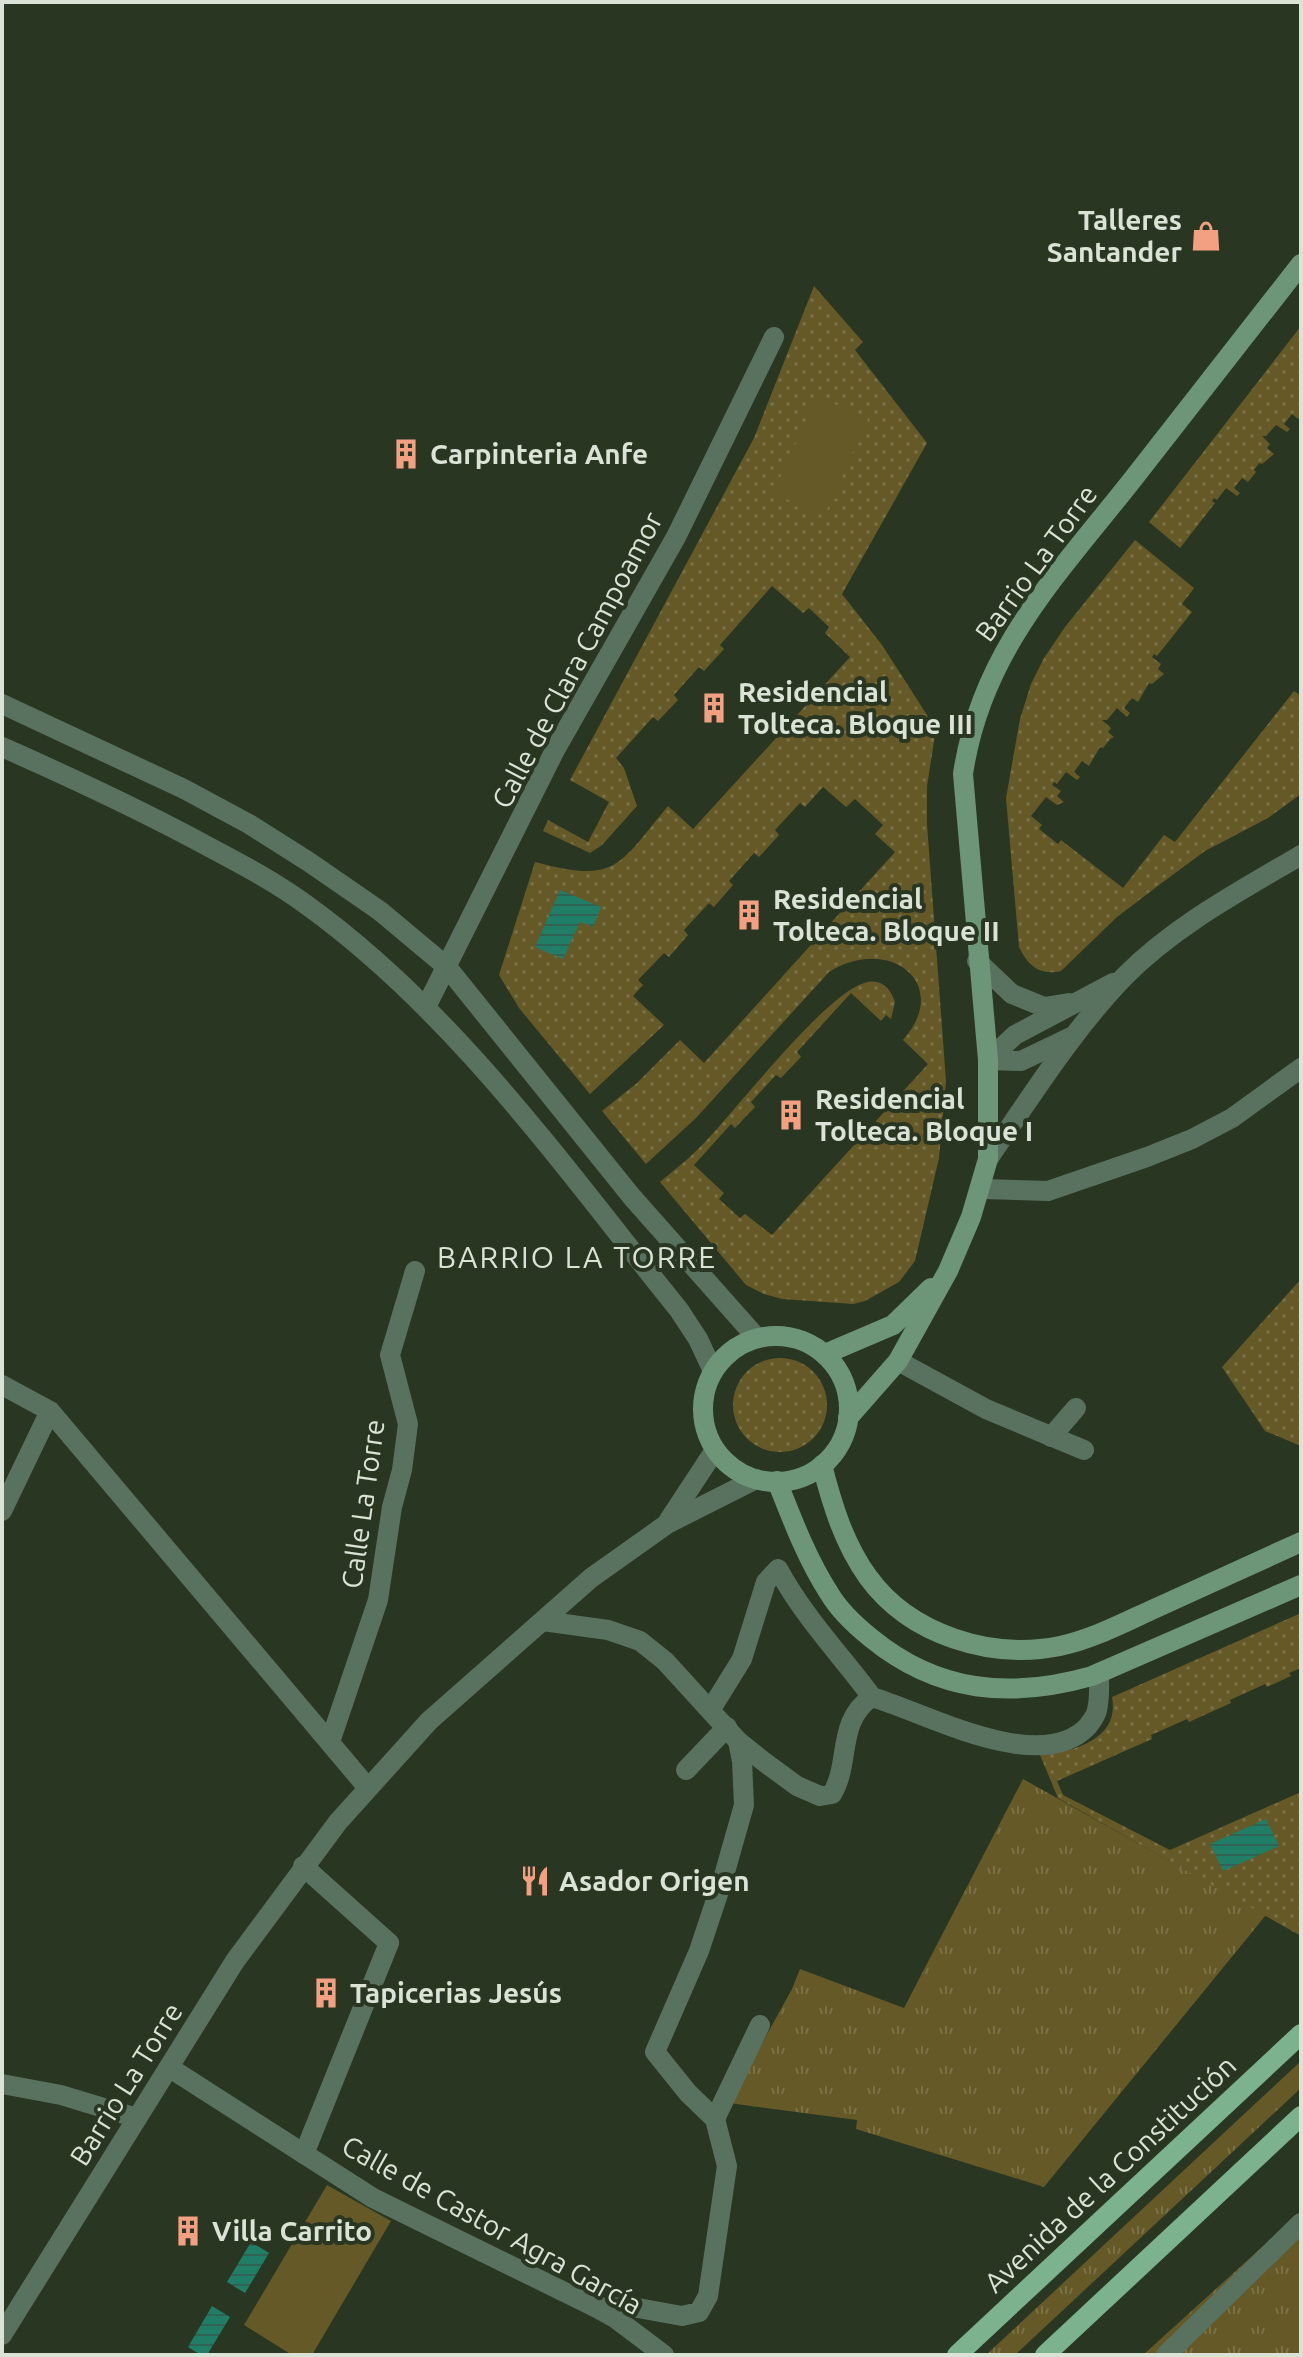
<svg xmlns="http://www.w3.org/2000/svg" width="1303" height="2357" font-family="Ubuntu,sans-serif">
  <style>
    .grass { fill: url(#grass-tufts) }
    .garden { fill: url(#garden-dots) }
    .pitch { fill: #655927 }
    .water { fill: url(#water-rules) }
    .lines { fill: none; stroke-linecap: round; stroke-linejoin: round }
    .street { stroke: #597260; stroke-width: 20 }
    .secondary { stroke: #6d9679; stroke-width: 20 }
    .primary { stroke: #7cb28d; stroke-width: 20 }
    .labels { text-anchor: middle; stroke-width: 8; stroke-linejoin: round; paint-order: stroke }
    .poi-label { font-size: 28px; font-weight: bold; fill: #dbe3d6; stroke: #293622; text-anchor: start }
    .street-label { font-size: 28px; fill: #dbe3d6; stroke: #293622 }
    .neighbourhood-label { font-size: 30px; letter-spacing: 2px; fill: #dbe3d6; stroke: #293622 }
  </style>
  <defs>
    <pattern id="grass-tufts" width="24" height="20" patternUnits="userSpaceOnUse" patternTransform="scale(2)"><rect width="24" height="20" fill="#655927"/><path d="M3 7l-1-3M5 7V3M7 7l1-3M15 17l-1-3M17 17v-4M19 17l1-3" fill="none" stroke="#7a7146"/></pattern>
    <pattern id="garden-dots" width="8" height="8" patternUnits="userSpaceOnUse" patternTransform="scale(2)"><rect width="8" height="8" fill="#655927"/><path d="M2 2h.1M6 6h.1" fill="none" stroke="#7a7146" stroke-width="1.8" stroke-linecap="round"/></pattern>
    <pattern id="water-rules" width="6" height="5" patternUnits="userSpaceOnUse" patternTransform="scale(2)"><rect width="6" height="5" fill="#207e67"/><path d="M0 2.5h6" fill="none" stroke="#2f6455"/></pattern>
  </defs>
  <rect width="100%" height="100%" fill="#293622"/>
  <g class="grass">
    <path d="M 1023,1779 L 1266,1915 L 1044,2187 L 856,2129 L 857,2120 L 729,2103 L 792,1989 L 800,1969 L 904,2008 Z"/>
    <path d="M 1301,2061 L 1301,2088 L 1015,2355 L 986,2355 Z"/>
    <path d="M 1301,2211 L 1301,2355 L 1143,2355 L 1293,2219 Z"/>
  </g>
  <g class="garden">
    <path d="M 814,286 L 863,342 L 855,350 L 927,443 L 842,594 L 882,645 L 936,729 L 927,786 L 927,824 L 946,1081 L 939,1158 L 915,1261 L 899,1282 L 865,1301 L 853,1304 L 782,1299 L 764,1294 L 746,1285 L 660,1182 C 674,1170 689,1159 702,1145 C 735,1112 828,989 868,982 C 883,979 891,990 895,1002 L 891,1019 L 886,1015 L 881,1021 L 851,993 L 797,1052 L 801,1057 L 781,1078 L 776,1075 L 751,1102 L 755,1107 L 735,1128 L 731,1124 L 694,1165 L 724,1193 L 719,1199 L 740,1218 L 745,1214 L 772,1235 L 928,1064 L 903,1040 C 953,984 889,934 829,972 L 696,1118 L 646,1164 L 602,1111 L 637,1083 L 680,1040 L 704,1063 L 895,852 L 875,834 L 883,825 L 855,799 L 846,807 L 823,787 L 805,807 L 800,803 L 775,830 L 779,835 L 759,857 L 754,853 L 729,881 L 733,885 L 714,907 L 709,903 L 684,930 L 688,935 L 669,957 L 664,953 L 638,980 L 643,985 L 633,996 L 664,1025 L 590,1094 L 519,1008 L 499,975 L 535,862 C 617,884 618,866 668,806 L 693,829 L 850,657 L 825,633 L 829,627 L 809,608 L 803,613 L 772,586 L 720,645 L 724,649 L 704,671 L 699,667 L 674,695 L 678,700 L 658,721 L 653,717 L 616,758 L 624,768 L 637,806 L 602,845 L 590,853 L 543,831 L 548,820 L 588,842 L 609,802 L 570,780 L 754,438 Z"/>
    <path d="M 1301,326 L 1301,415 L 1298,419 L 1292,414 L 1284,424 L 1290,429 L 1287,432 L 1276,425 L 1266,436 L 1262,436 L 1270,444 L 1267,448 L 1274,454 L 1262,464 L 1259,463 L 1254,470 L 1256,472 L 1248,482 L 1242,478 L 1234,488 L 1240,493 L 1237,496 L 1226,488 L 1217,500 L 1214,498 L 1212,501 L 1215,503 L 1180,548 L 1149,522 Z"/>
    <path d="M 1135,540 L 1194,588 L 1182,604 L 1192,612 L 1157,656 L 1154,654 L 1152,657 L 1161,664 L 1158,669 L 1164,674 L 1152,684 L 1149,683 L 1138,702 L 1132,698 L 1124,708 L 1130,713 L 1127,717 L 1117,708 L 1107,720 L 1102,720 L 1111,728 L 1108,732 L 1114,737 L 1110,739 L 1103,748 L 1100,747 L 1089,766 L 1082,761 L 1074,772 L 1080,777 L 1077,780 L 1066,772 L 1057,784 L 1054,782 L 1052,785 L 1061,791 L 1057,796 L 1064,802 L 1057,805 L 1046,797 L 1031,816 L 1042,825 L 1039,829 L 1058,844 L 1061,840 L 1123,888 L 1164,835 L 1175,842 L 1294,691 L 1301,696 L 1301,794 L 1268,818 L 1205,851 L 1159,885 L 1117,917 L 1061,971 C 1040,976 1028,966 1019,947 L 1006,798 L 1020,719 L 1031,684 L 1044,658 L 1065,627 Z"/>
    <path d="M 1301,1279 L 1301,1446 L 1265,1431 L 1222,1367 Z"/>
    <circle cx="780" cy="1405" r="47"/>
    <path d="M 1301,1613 L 1301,1668 L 1289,1673 L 1291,1676 L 1267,1687 L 1265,1684 L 1230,1700 L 1231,1703 L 1189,1722 L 1187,1719 L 1151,1735 L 1152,1739 L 1057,1781 L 1063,1795 L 1170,1850 L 1301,1792 L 1301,1936 L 1058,1798 L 1040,1755 C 1072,1752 1120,1740 1112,1697 Z"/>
  </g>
  <g class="pitch">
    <path d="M 817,396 L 868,419 L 824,516 L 773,493 Z"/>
    <path d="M 327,2185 L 391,2221 L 312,2355 L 292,2355 L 244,2325 Z"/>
  </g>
  <g class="water">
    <path d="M 560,890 L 601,907 L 593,927 L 580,922 L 563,959 L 535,947 Z"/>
    <path d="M 1266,1819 L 1279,1846 L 1223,1871 L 1210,1844 Z"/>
    <path d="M 251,2242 L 269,2253 L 245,2293 L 227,2282 Z"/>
    <path d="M 212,2306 L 230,2317 L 207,2355 L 201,2355 L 188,2347 Z"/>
  </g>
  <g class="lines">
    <g class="street">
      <path d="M 2,704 L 184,789 L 249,824 L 309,862 L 380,911 L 447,967 L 632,1197 L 757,1338"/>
      <path d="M 2,747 C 72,778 141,810 209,847 C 243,865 277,883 308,906 C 457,1014 565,1169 679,1310 L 698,1339 L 713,1371"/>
      <path d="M 977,961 L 1012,994 L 1044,1007 L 1069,1003"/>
      <path d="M 426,1007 L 555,750 L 676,537 L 774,337"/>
      <path d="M 988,1060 L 1015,1035 L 1113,983"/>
      <path d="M 988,1060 L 1021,1061 L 1071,1037"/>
      <path d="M 988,1159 C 1031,1097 1072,1031 1124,977 C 1174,926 1240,891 1301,855"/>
      <path d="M 981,1189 L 1048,1191 L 1147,1157 L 1192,1139 L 1232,1118 L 1301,1068"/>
      <path d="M 898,1361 L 986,1409 L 1084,1450"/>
      <path d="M 2,1385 L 50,1411 L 368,1788"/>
      <path d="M 1051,1437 L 1076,1408"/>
      <path d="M 2,1511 L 50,1411"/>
      <path d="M 669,1520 L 715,1450"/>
      <path d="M 543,1621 L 608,1630 L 640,1641 L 665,1661 L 738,1741 L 763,1761 L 797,1786 L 820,1796 L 832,1794 C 851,1763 836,1721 872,1697 C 926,1713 1041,1777 1088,1726 C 1091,1722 1096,1716 1097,1710 C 1100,1699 1099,1685 1099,1673"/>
      <path d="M 711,1709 L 742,1659 L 766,1582 L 778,1569 C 804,1617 840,1654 872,1697"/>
      <path d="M 330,1742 L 378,1600 L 392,1507 L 402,1470 L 408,1424 L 390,1355 L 415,1271"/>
      <path d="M 686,1770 L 727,1727"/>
      <path d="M 303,1866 L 389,1943 L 304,2154"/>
      <path d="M 170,2068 L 373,2198 L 595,2307 L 615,2318 L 664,2355"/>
      <path d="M 2,2084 L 61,2095 L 137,2118"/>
      <path d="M 715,2119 L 760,2025"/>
      <path d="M 595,2307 L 638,2308 L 682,2316 L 699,2312 L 708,2296 L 727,2166 L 715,2119 L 688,2093 L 655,2052 L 699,1951 L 723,1879 L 744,1805 L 742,1761 L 738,1741"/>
      <path d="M 2,2335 L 235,1961 L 338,1822 L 429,1721 L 591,1578 L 667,1524 L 756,1479"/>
      <path d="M 1166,2355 L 1301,2223"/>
    </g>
    <g class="secondary">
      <circle cx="776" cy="1409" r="73"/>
      <path d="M 825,1354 L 893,1325 L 931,1288"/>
      <path d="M 848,1418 L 898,1361 L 948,1271 L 971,1217 L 988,1159 L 988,1060 L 963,774 C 981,651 1059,573 1133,479 C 1189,408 1245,336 1301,264"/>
      <path d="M 822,1465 C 832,1504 844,1544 868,1577 C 910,1635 991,1660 1060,1646 C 1093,1639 1125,1622 1156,1608 C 1204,1586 1253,1564 1301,1542"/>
      <path d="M 777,1481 C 792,1519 807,1559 829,1593 C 839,1610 856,1626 871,1638 C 938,1693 1011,1699 1092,1676 L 1301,1585"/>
    </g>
    <g class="primary">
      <path d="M 957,2355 L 1301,2034"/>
      <path d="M 1045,2355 L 1301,2116"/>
    </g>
  </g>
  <defs>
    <g id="shop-bare" transform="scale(2.4)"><path d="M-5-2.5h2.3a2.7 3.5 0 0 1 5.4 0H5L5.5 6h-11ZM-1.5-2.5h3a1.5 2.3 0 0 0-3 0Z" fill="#f39f82" stroke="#293622" stroke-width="2.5" paint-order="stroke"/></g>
    <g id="building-bare" transform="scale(2.4)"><path d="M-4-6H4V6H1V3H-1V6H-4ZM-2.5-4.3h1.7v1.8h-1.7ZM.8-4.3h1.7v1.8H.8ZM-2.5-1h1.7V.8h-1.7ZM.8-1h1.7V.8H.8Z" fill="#f39f82" stroke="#293622" stroke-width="2.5" paint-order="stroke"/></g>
    <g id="restaurant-bare" transform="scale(2.4)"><path d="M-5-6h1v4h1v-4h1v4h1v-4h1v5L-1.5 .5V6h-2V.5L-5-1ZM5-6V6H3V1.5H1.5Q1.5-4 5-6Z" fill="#f39f82" stroke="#293622" stroke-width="2.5" paint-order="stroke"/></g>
  </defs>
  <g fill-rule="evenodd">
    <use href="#shop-bare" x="1206" y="236"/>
    <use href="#building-bare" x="406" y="454"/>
    <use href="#building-bare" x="714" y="708"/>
    <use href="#building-bare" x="749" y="915"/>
    <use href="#building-bare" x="791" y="1115"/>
    <use href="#restaurant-bare" x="535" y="1881"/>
    <use href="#building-bare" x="326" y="1993"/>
    <use href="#building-bare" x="188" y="2231"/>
  </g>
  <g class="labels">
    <g class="poi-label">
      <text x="1182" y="230" text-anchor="end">Talleres<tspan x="1182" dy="32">Santander</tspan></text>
      <text x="430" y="464">Carpinteria Anfe</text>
      <text x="738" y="702">Residencial<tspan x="738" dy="32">Tolteca. Bloque III</tspan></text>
      <text x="773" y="909">Residencial<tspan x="773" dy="32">Tolteca. Bloque II</tspan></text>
      <text x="815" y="1109">Residencial<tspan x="815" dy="32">Tolteca. Bloque I</tspan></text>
      <text x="559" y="1891">Asador Origen</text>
      <text x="350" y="2003">Tapicerias Jesús</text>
      <text x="212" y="2241">Villa Carrito</text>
    </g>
    <g class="street-label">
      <text transform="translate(1036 563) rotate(-54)" y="10">Barrio La Torre</text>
      <text transform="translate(577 660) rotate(-62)" y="10">Calle de Clara Campoamor</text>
      <text transform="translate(363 1504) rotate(-82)" y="10">Calle La Torre</text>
      <text transform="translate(126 2084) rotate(-58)" y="10">Barrio La Torre</text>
      <text transform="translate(1110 2174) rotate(-43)" y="10">Avenida de la Constitución</text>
      <text transform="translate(492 2225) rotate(29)" y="10">Calle de Castor Agra García</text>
    </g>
    <g class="neighbourhood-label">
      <text x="577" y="1268">BARRIO LA TORRE</text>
    </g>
  </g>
  <rect width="1303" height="2357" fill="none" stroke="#dbe3d6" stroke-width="8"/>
</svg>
